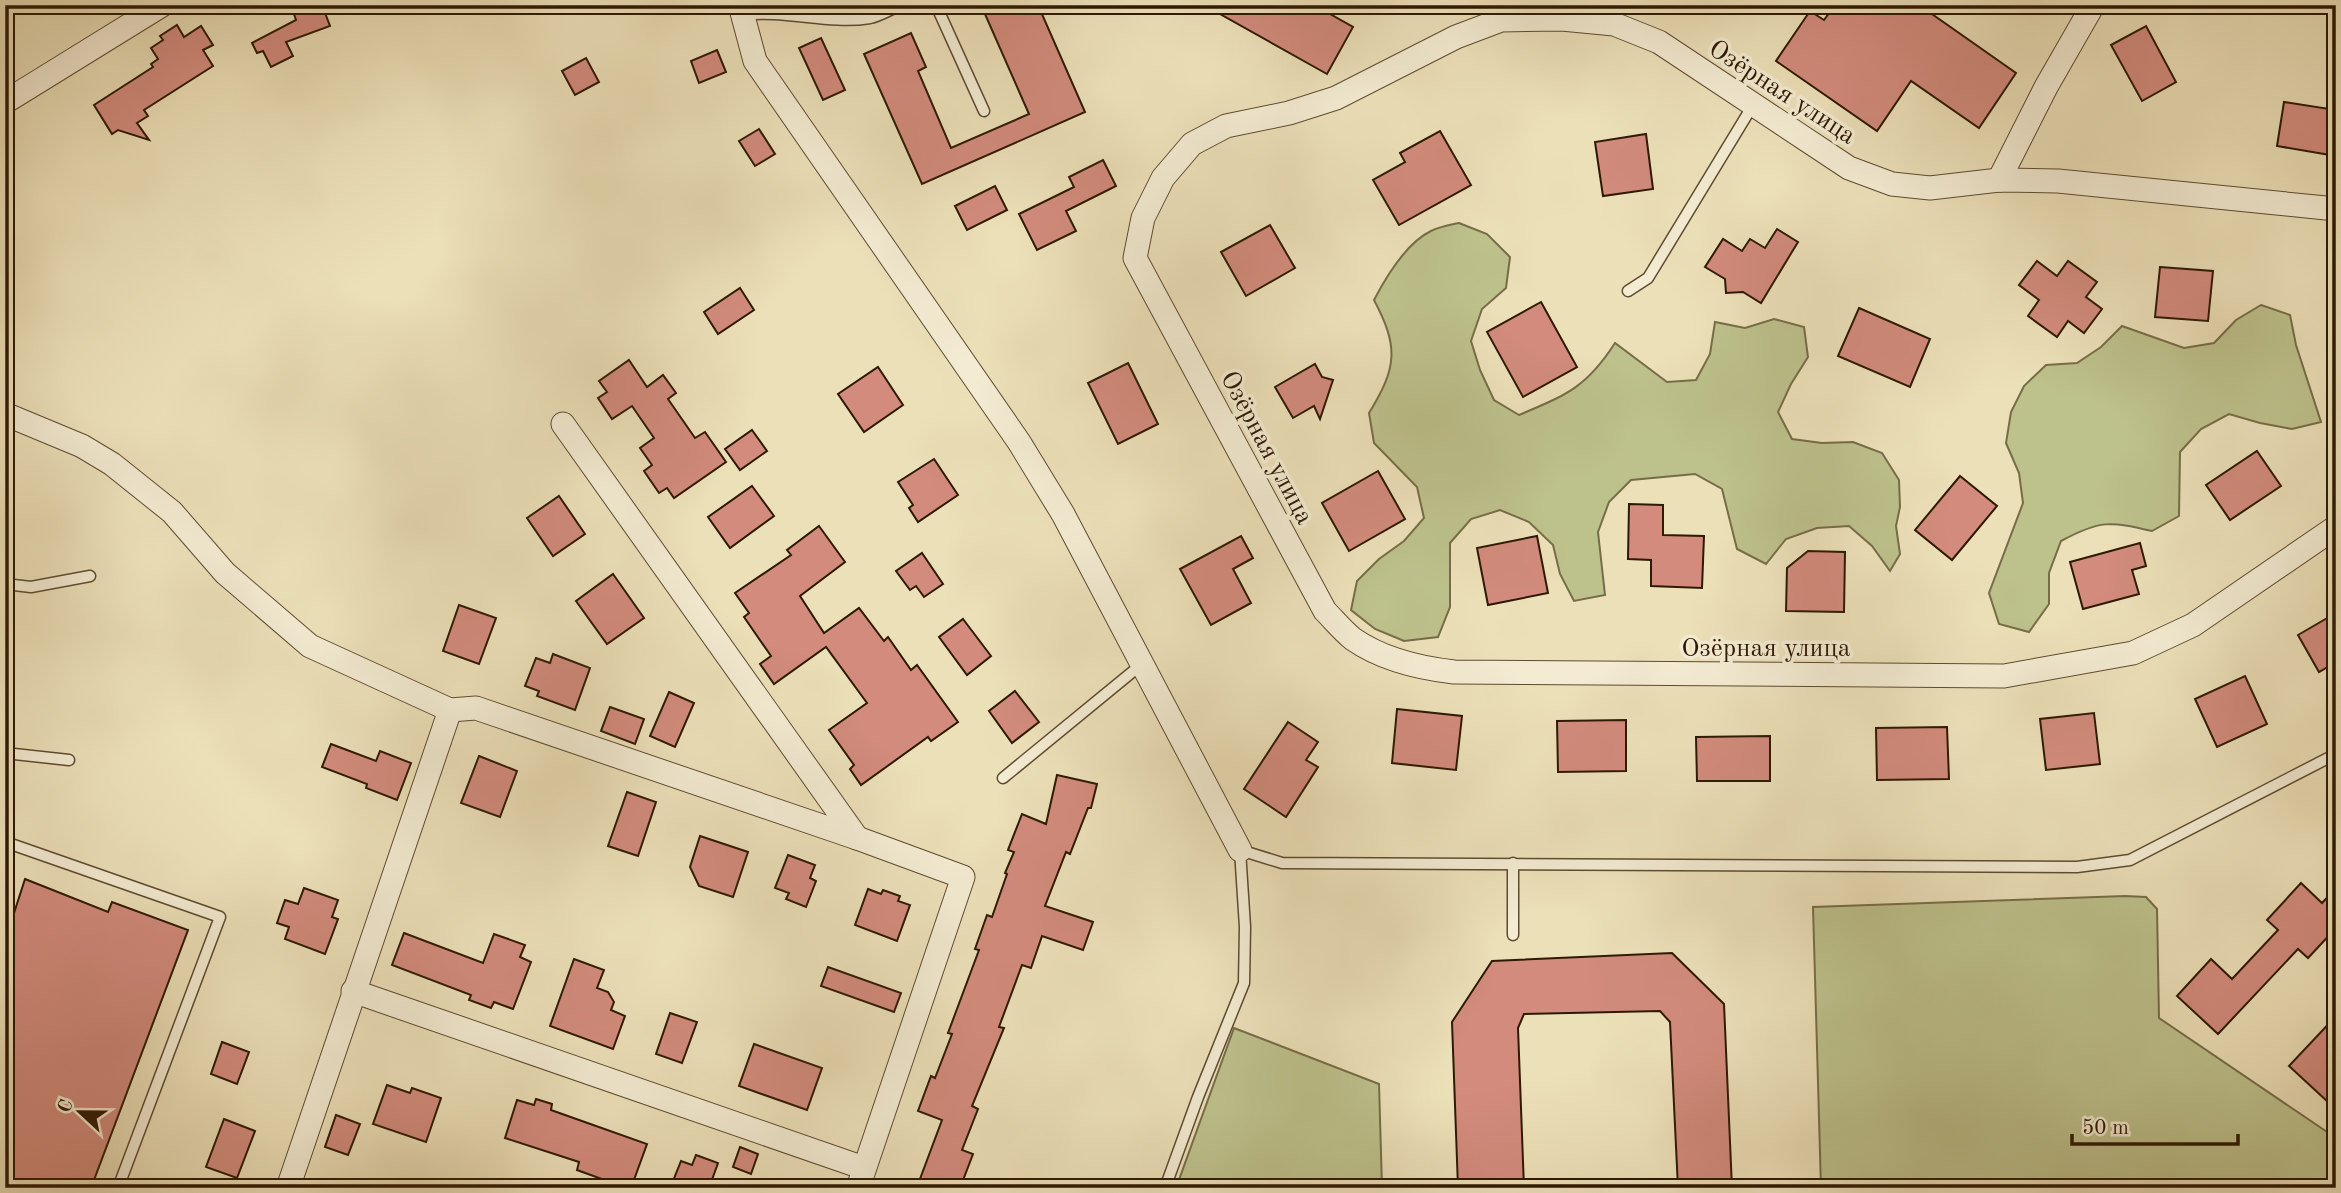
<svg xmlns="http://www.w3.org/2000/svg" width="2341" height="1193" font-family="'Old Standard TT',serif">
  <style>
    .green { fill: #bdc18c; stroke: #766d48; stroke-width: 2 }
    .building { fill: #d28b7d; stroke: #2e1903; stroke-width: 2 }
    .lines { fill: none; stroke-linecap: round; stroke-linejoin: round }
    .lane-casing { stroke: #5e4b30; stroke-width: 13 }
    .street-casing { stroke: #5e4b30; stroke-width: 25 }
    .lane { stroke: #f3ebd2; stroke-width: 10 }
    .street { stroke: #f3ebd2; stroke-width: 23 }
    .labels { text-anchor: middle; stroke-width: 7; stroke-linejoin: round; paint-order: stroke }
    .street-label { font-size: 26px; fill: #2e1903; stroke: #f3ebd2 }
  </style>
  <rect width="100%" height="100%" fill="#ece0b9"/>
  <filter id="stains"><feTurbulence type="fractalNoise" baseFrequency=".00286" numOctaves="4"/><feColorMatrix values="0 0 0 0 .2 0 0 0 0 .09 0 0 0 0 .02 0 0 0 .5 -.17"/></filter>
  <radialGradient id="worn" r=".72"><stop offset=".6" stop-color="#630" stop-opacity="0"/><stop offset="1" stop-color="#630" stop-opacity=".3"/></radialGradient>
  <g class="green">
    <path d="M 1459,223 L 1487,234 L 1510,257 L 1506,288 L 1482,309 L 1471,341 L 1480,370 L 1494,400 L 1519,415 C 1566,395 1586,388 1615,343 L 1667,382 L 1696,380 L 1710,354 L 1715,322 L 1745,328 L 1774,319 L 1804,327 L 1808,357 L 1791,384 L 1778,412 L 1792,439 L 1822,443 L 1853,442 L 1882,453 L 1899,480 L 1900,507 L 1896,526 L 1900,554 L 1890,571 L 1872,546 L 1849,526 L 1817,528 L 1786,539 L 1766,564 L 1737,549 L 1722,489 L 1695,474 L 1631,480 L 1609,502 L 1598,532 L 1605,595 L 1574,601 L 1560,574 L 1553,545 L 1529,522 L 1500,510 L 1471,519 L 1450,543 L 1450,607 L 1438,637 L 1404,641 L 1375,629 L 1351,610 L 1357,581 L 1379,559 L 1404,541 L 1424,518 L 1417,487 L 1374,443 L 1369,413 C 1397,368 1399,347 1374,300 C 1386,277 1406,243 1431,231 C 1439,227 1450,225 1459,223 Z"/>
    <path d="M 2261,305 L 2290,315 L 2296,345 L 2321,422 L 2292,429 L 2260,423 L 2229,414 L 2201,429 L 2180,452 L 2179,516 L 2152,531 C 2110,521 2100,520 2061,541 L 2049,573 L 2049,604 L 2029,632 L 1999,624 L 1989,593 L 2023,503 L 2019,473 L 2006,443 L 2011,412 L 2024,386 L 2046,365 L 2077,363 L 2101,347 L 2122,326 L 2184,348 L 2214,343 L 2236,320 Z"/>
    <path d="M 2125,896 L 2146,897 L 2157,909 L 2159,1018 L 2336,1138 L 2336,1188 L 1821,1188 L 1813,907 Z"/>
    <path d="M 1234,1028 L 1379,1084 L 1382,1188 L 1176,1188 Z"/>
  </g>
  <g class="building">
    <path d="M 291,5 L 322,5 L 330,26 L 286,42 L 293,56 L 271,67 L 263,51 L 257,53 L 252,43 L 296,20 Z"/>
    <path d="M 981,5 L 1038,5 L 1085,112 L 922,184 L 864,54 L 911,33 L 926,67 L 918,71 L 951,148 L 1029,114 Z"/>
    <path d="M 1204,5 L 1314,5 L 1353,27 L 1327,74 Z"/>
    <path d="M 1835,5 L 1919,5 L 2016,73 L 1979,128 L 1911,81 L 1877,131 L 1776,61 L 1810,11 L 1824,20 Z"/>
    <path d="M 177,25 L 184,37 L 201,26 L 213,45 L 203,50 L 213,66 L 144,110 L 148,116 L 137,123 L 149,140 L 118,130 L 112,134 L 94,105 L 153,67 L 151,64 L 158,59 L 151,48 L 163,40 L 160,36 Z"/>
    <path d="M 2146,26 L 2176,82 L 2142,101 L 2111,45 Z"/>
    <path d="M 821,38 L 845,90 L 823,100 L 799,48 Z"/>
    <path d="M 717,50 L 726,72 L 699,83 L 691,61 Z"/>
    <path d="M 586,58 L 599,82 L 575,95 L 562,71 Z"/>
    <path d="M 2284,102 L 2336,110 L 2336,156 L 2277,146 Z"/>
    <path d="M 759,129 L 775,154 L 755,166 L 739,141 Z"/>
    <path d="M 1440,131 L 1471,185 L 1399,225 L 1373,180 L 1405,162 L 1400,153 Z"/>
    <path d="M 1646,134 L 1653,189 L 1603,196 L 1595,142 Z"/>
    <path d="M 1103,160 L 1116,186 L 1066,211 L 1076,231 L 1037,250 L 1019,214 L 1074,187 L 1069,177 Z"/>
    <path d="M 995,186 L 1007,210 L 967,230 L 955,206 Z"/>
    <path d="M 1270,225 L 1295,268 L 1246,296 L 1221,252 Z"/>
    <path d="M 1777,229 L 1798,242 L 1761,303 L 1743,292 L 1726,293 L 1725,279 L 1705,267 L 1723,239 L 1742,251 L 1750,239 L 1765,248 Z"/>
    <path d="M 2037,261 L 2057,276 L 2068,261 L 2097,282 L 2086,297 L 2102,309 L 2084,333 L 2068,321 L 2057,337 L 2028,316 L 2039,300 L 2019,285 Z"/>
    <path d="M 2160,267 L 2213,271 L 2208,321 L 2155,317 Z"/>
    <path d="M 740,288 L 754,310 L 718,334 L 704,312 Z"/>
    <path d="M 1541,302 L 1577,367 L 1523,397 L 1487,332 Z"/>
    <path d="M 1859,308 L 1930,339 L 1910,387 L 1838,356 Z"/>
    <path d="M 629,360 L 647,387 L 663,375 L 676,393 L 668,399 L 695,438 L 705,432 L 726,462 L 674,498 L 667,488 L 659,493 L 644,471 L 652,465 L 640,448 L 654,438 L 632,406 L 612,419 L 598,398 L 607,392 L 599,381 Z"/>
    <path d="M 1128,363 L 1158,424 L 1118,444 L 1088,383 Z"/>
    <path d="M 1315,364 L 1322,377 L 1333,380 L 1320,419 L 1314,406 L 1293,418 L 1275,387 Z"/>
    <path d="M 878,367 L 903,405 L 864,432 L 838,394 Z"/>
    <path d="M 752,430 L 767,451 L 740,470 L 725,449 Z"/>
    <path d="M 2257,451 L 2281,486 L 2230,520 L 2206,485 Z"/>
    <path d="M 934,459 L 958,495 L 918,522 L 909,508 L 913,505 L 898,482 Z"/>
    <path d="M 1378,471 L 1405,519 L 1349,551 L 1322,503 Z"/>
    <path d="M 1960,476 L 1997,506 L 1952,560 L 1915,530 Z"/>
    <path d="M 752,486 L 774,516 L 730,548 L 708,517 Z"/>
    <path d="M 559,496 L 585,534 L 553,556 L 527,518 Z"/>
    <path d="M 1629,504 L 1663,505 L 1663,535 L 1704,536 L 1702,588 L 1651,586 L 1651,560 L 1628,559 Z"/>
    <path d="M 819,526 L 845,562 L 800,596 L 824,633 L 859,608 L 884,641 L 888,637 L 911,670 L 917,665 L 958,722 L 931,741 L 928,737 L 861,785 L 850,769 L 854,765 L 829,730 L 867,703 L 826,647 L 774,684 L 760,664 L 771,656 L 744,617 L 749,613 L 735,593 L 791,555 L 787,550 Z"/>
    <path d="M 1241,536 L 1253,558 L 1233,569 L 1251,603 L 1211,625 L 1180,569 Z"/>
    <path d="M 1537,536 L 1548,593 L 1488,605 L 1477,548 Z"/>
    <path d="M 2140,543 L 2146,566 L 2132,570 L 2139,594 L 2083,609 L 2070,562 Z"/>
    <path d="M 1808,551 L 1845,552 L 1844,612 L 1786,611 L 1787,568 Z"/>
    <path d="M 922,553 L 943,584 L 924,597 L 916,586 L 910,590 L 896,571 Z"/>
    <path d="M 613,574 L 644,618 L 607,644 L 576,601 Z"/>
    <path d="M 459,605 L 496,618 L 479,664 L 443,651 Z"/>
    <path d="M 2336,613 L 2336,662 L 2319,672 L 2298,635 Z"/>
    <path d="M 963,619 L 991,656 L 967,675 L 939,637 Z"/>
    <path d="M 553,654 L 590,668 L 575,710 L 537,696 L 539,691 L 525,686 L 536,658 L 550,663 Z"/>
    <path d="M 2245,676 L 2267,724 L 2217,747 L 2195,699 Z"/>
    <path d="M 1015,691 L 1039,722 L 1012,743 L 989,711 Z"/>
    <path d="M 669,692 L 694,703 L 675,747 L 650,736 Z"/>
    <path d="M 610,707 L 644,719 L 635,744 L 601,731 Z"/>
    <path d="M 1397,709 L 1462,716 L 1456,770 L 1392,763 Z"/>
    <path d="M 2094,713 L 2100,764 L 2046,770 L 2040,719 Z"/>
    <path d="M 1626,720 L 1626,771 L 1558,772 L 1557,721 Z"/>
    <path d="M 1288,722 L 1318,742 L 1306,760 L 1318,767 L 1286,817 L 1244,789 Z"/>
    <path d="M 1947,727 L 1949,779 L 1877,780 L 1876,728 Z"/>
    <path d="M 1770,736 L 1770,781 L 1697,781 L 1696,737 Z"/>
    <path d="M 331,744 L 376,761 L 380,751 L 411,763 L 397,800 L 366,788 L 367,784 L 322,767 Z"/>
    <path d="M 479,756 L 517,771 L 500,817 L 461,803 Z"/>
    <path d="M 1057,775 L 1097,784 L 1091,808 L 1088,808 L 1070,854 L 1066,852 L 1045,906 L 1093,922 L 1083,950 L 1042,936 L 1031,968 L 1022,965 L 999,1027 L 1004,1028 L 972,1106 L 978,1109 L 962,1150 L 973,1154 L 960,1188 L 943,1188 L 920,1179 L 942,1120 L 918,1111 L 931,1076 L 935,1078 L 952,1034 L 948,1033 L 979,950 L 975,949 L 987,915 L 992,917 L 1007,874 L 1005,873 L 1014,852 L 1008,850 L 1022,814 L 1046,824 Z"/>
    <path d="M 627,792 L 656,802 L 638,856 L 608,846 Z"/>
    <path d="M 700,836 L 748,852 L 733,897 L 699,886 L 690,867 Z"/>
    <path d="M 788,855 L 815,865 L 810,878 L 816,881 L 806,907 L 786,899 L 789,893 L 775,888 Z"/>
    <path d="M 25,879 L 108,912 L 112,902 L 188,930 L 91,1188 L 5,1188 L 5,941 Z"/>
    <path d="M 2301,883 L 2322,903 L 2336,888 L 2336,928 L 2308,958 L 2298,949 L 2218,1034 L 2177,996 L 2211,959 L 2232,979 L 2278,930 L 2267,920 Z"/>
    <path d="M 304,888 L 338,900 L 332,917 L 338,919 L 325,954 L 285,939 L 289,927 L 277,923 L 285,900 L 298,904 Z"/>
    <path d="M 868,889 L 881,894 L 883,890 L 900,896 L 898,901 L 910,905 L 897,941 L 855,925 Z"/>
    <path d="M 404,933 L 483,963 L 494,934 L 525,945 L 520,957 L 531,962 L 513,1009 L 494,1002 L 491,1008 L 469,1000 L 471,995 L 392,965 Z"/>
    <path d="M 1672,953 L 1724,1004 L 1732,1188 L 1678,1188 L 1670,1022 L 1660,1011 L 1524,1014 L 1518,1028 L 1524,1188 L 1458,1188 L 1452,1022 L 1492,961 Z"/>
    <path d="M 574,959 L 604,970 L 597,988 L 608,992 L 614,1002 L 611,1010 L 625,1016 L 613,1049 L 550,1026 Z"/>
    <path d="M 828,967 L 901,993 L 894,1012 L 821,986 Z"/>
    <path d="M 670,1013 L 697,1022 L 682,1063 L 656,1054 Z"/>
    <path d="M 2336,1016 L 2336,1093 L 2328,1102 L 2289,1066 Z"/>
    <path d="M 222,1042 L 249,1052 L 237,1084 L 211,1074 Z"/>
    <path d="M 754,1044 L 822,1068 L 807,1110 L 739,1086 Z"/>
    <path d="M 387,1085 L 410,1093 L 412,1088 L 441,1098 L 426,1142 L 373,1124 Z"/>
    <path d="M 536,1099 L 552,1104 L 551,1110 L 647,1144 L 631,1188 L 598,1188 L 602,1179 L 577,1170 L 579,1162 L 505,1138 L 517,1100 L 534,1105 Z"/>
    <path d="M 336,1115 L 360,1124 L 348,1155 L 325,1147 Z"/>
    <path d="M 224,1119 L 255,1131 L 237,1178 L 206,1167 Z"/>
    <path d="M 740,1147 L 758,1154 L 751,1174 L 733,1167 Z"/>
    <path d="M 696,1155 L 718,1163 L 709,1188 L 691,1188 L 673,1181 L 681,1161 L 692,1165 Z"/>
  </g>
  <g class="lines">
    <g class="lane-casing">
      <g id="lane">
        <path d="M 936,5 L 984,111"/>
        <path d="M 742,15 C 785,9 828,25 870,18 C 880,16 891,9 901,5"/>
        <path d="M 1628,291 L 1648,278 L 1753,105"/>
        <path d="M 5,584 L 31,587 L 90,576"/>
        <path d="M 5,753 L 69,760"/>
        <path d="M 1003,778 L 1142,664"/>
        <path d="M 5,847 L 8,843 L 220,917 L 118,1188"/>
        <path d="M 1513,935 L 1513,863"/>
        <path d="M 1165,1188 L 1198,1097 L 1244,983 L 1245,927 L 1240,850 L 1282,863 L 2077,867 L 2130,860 L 2336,754"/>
      </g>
    </g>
    <g class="street-casing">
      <g id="street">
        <path d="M 740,5 L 755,61 L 1019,442 L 1063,514 L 1240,850"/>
        <path d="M 5,102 L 162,5"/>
        <path d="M 1999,180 L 2046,87 L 2093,5"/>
        <path d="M 2336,209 L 2058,181 L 1999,180 L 1930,188 L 1892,184 L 1849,168 L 1659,42 L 1614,24 L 1562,19 L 1501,20 L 1456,37 L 1336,98 L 1289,113 L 1226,126 L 1192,144 L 1163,178 L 1143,218 L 1135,258 L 1325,611 C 1334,620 1343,631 1353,639 C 1383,660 1419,668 1454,672 L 2004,676 L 2133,653 L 2193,625 L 2336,527"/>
        <path d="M 5,414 L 82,446 L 112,464 L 172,512 L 225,573 L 310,646 L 450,710 L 476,708 L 857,838 L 963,877 L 858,1188"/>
        <path d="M 563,424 L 857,838"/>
        <path d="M 353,991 L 864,1168"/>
        <path d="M 288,1188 L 450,710"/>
      </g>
    </g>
    <use href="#lane" class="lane"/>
    <use href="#street" class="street"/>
  </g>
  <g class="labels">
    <g class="street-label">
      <text transform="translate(1783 91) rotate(33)" y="9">Озёрная улица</text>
      <text transform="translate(1268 447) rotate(62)" y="9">Озёрная улица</text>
      <text x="1766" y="656">Озёрная улица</text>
    </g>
  </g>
  <rect width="2341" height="1193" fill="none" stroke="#ece0b9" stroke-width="28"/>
  <rect x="7" y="7" width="2327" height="1179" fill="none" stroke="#2e1903" stroke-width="3.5"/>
  <rect x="14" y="14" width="2313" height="1165" fill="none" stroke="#2e1903" stroke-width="2"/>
  <g transform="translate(80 1112) rotate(292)" stroke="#f3ebd2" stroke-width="5" paint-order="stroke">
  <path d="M0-5L12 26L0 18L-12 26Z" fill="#2e1903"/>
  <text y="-10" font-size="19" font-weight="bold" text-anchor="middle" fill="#2e1903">С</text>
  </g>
  <path d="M2072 1134v10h166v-10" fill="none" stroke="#2e1903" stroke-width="3.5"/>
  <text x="2082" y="1134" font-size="21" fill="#2e1903" stroke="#f3ebd2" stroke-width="5" paint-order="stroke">50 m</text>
  <rect width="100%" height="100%" filter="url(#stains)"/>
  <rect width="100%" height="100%" fill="url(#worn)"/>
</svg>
